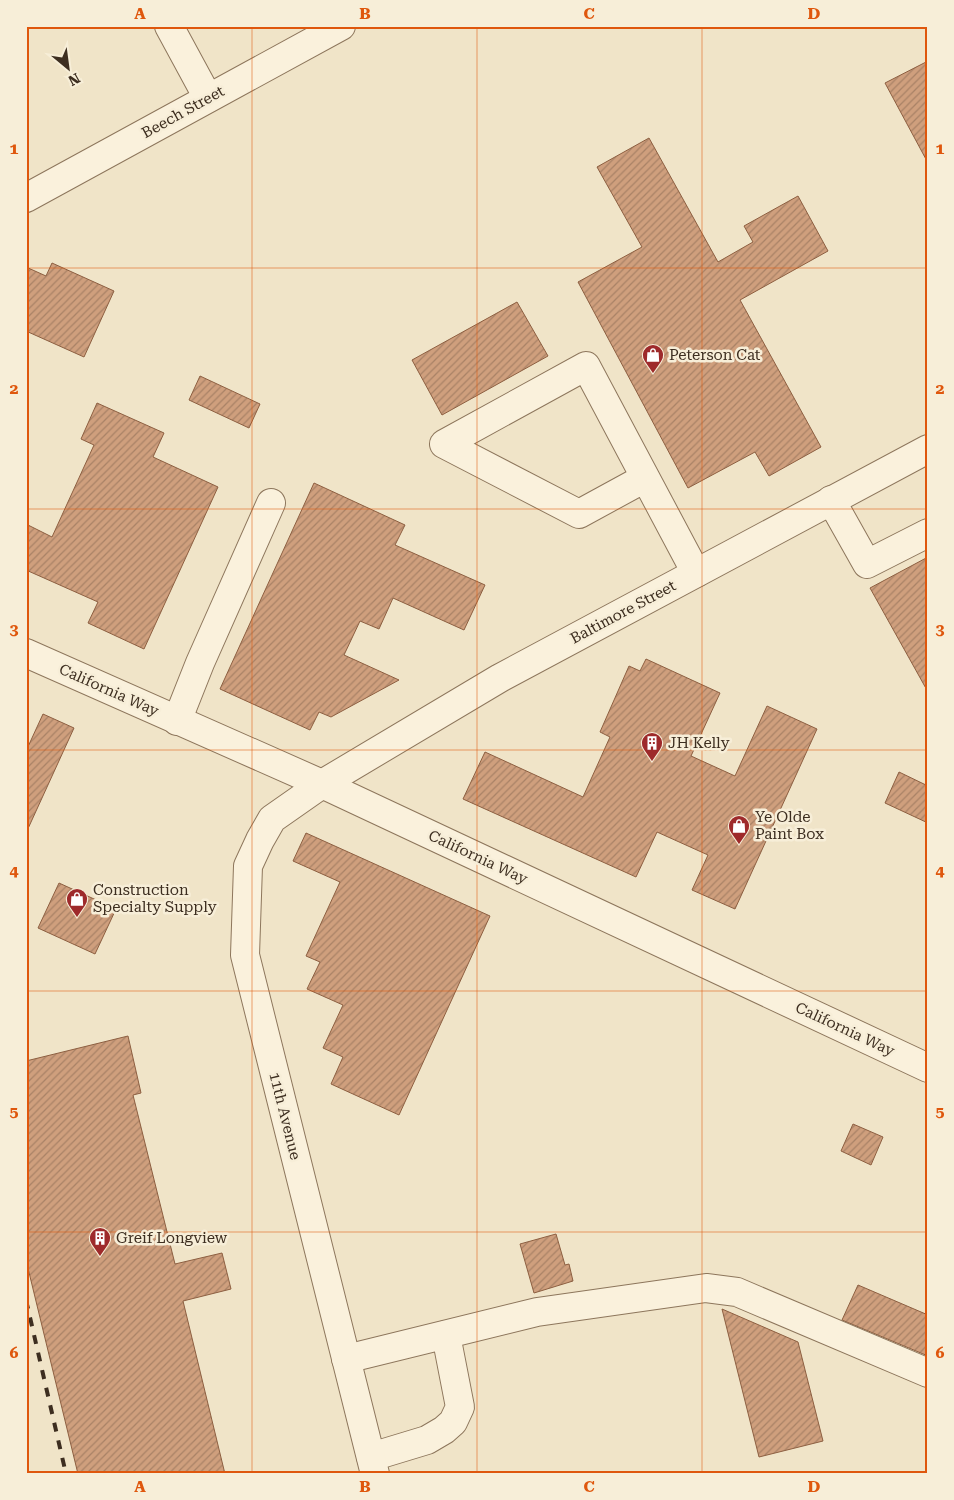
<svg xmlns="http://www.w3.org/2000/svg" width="954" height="1500" font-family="'Roboto Serif',serif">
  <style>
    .building { fill: url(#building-hatch); stroke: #8d5f41 }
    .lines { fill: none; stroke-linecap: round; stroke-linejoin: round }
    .minor-casing { stroke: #8d765c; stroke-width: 30 }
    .minor { stroke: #faf1dc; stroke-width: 28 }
    .rail { stroke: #3d2e20; stroke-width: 4; stroke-dasharray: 9 9; stroke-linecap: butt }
    .grid { fill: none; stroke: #df570d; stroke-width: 1; stroke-opacity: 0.55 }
    .labels { text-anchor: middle; stroke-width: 5; stroke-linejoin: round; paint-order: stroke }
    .street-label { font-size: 15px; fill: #3d2e20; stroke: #f7eed8 }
    .poi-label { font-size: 15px; fill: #3d2e20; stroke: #f7eed8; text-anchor: start }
    .neatline { fill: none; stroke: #df570d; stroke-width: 2 }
    .grid-label { font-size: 16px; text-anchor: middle; font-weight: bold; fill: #df570d }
  </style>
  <defs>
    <pattern id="building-hatch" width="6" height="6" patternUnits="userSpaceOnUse" patternTransform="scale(1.25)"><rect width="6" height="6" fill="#cf9f7d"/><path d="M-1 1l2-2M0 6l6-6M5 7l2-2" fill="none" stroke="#a98266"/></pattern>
  </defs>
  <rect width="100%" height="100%" fill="#f0e4c8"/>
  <g class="building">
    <path d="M 928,61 L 928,163 L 885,83 Z"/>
    <path d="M 649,138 L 718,262 L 753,242 L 744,226 L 798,196 L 828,251 L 740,300 L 821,447 L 769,476 L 755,452 L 688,488 L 578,282 L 642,247 L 597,167 Z"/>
    <path d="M 52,263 L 114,291 L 84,357 L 26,331 L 26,267 L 46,276 Z"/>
    <path d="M 517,302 L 548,356 L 442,415 L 412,360 Z"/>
    <path d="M 200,376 L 260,404 L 249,428 L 189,400 Z"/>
    <path d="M 97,403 L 164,433 L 153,457 L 218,487 L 144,649 L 88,623 L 98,602 L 26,570 L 26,524 L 52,537 L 94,445 L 81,439 Z"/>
    <path d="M 314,483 L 405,525 L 395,545 L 485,585 L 464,630 L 393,598 L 379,629 L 360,621 L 344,655 L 399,680 L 331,717 L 319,712 L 310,730 L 220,689 Z"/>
    <path d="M 928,557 L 928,692 L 870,588 Z"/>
    <path d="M 646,659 L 720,693 L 691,756 L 735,776 L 767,706 L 817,729 L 735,909 L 692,890 L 708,855 L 657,832 L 636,877 L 463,799 L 485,752 L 583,797 L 610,737 L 600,732 L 629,666 L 640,671 Z"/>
    <path d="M 43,714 L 74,728 L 26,833 L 26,751 Z"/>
    <path d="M 899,772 L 928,786 L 928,823 L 885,803 Z"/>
    <path d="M 306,833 L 490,916 L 399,1115 L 331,1084 L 343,1057 L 323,1048 L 343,1005 L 307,989 L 320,962 L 306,956 L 340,882 L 293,861 Z"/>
    <path d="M 59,883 L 116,909 L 95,954 L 38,928 Z"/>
    <path d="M 128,1036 L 141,1093 L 133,1095 L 175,1264 L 222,1253 L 231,1289 L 183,1301 L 225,1474 L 78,1474 L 26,1260 L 26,1061 Z"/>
    <path d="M 853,1124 L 883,1137 L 871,1165 L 841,1151 Z"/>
    <path d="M 556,1234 L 565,1265 L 569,1264 L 573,1281 L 534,1293 L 520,1244 Z"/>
    <path d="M 858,1285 L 928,1315 L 928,1356 L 842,1320 Z"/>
    <path d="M 722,1309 L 798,1342 L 823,1441 L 759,1457 Z"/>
  </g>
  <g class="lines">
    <g class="minor-casing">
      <g id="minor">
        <path d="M 169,26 L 208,98"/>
        <path d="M 26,198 L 341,26"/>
        <path d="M 645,478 L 579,514 L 444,444 L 586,366 L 696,573"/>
        <path d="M 831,500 L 867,564 L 928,533"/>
        <path d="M 26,653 L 322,784 L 928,1068"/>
        <path d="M 177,721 L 200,663 L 271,503"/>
        <path d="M 346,1359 L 537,1312 L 706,1288 L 737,1292 L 928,1373"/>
        <path d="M 371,1457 L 427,1440 L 444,1430 L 453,1422 L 460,1407 L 446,1335"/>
        <path d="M 375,1474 L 245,955 L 248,866 L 260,840 L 272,819 L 322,784 L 500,678 L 928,449"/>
      </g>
    </g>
    <use href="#minor" class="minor"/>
    <path class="rail" d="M 26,1300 L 66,1474"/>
  </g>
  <path class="grid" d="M 252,26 L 252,1474M 477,26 L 477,1474M 702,26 L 702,1474M 26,268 L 928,268M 26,509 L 928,509M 26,750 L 928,750M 26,991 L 928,991M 26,1232 L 928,1232"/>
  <defs>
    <g id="shop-pin" transform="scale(1.125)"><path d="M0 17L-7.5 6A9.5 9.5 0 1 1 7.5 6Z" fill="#9e2a2b" stroke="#f7eed8"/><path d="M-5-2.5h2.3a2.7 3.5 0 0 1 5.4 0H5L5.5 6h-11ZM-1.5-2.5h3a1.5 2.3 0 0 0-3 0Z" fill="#fff"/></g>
    <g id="building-pin" transform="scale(1.125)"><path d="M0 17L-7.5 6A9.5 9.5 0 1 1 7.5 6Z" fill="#9e2a2b" stroke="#f7eed8"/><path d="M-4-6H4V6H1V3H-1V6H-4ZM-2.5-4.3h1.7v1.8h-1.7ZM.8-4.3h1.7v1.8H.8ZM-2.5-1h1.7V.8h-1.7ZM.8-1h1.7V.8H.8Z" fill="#fff"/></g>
  </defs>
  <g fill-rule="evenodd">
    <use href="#shop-pin" x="653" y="355"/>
    <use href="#building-pin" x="652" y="743"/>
    <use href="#shop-pin" x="739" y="826"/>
    <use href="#shop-pin" x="77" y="899"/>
    <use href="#building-pin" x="100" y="1238"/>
  </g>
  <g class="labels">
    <g class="street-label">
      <text transform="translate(183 112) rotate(-29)" y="5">Beech Street</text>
      <text transform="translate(623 612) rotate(-28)" y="5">Baltimore Street</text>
      <text transform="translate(109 690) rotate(24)" y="5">California Way</text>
      <text transform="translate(478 857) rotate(25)" y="5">California Way</text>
      <text transform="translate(845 1029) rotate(25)" y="5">California Way</text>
      <text transform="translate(285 1116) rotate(76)" y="5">11th Avenue</text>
    </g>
    <g class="poi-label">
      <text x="669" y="360">Peterson Cat</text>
      <text x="668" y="748">JH Kelly</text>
      <text x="755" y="822">Ye Olde<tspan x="755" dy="17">Paint Box</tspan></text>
      <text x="93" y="895">Construction<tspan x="93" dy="17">Specialty Supply</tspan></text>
      <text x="116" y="1243">Greif Longview</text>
    </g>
  </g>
  <rect width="954" height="1500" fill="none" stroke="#f7eed8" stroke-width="55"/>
  <g transform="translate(68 68) rotate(151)" stroke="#f7eed8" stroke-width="4" paint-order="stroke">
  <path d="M0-4L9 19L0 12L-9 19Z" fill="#3d2e20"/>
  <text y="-8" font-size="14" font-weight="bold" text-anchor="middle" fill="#3d2e20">N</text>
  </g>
  <rect x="28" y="28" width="898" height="1444" class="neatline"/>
  <g class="grid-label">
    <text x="140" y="19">A</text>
    <text x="365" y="19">B</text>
    <text x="589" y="19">C</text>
    <text x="814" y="19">D</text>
    <text x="14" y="154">1</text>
    <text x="940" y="154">1</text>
    <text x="14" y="394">2</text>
    <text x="940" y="394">2</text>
    <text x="14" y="635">3</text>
    <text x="940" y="635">3</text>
    <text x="14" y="876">4</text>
    <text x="940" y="876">4</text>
    <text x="14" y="1117">5</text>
    <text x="940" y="1117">5</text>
    <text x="14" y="1358">6</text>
    <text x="940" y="1358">6</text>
    <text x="140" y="1492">A</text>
    <text x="365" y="1492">B</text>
    <text x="589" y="1492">C</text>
    <text x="814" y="1492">D</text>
  </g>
</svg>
